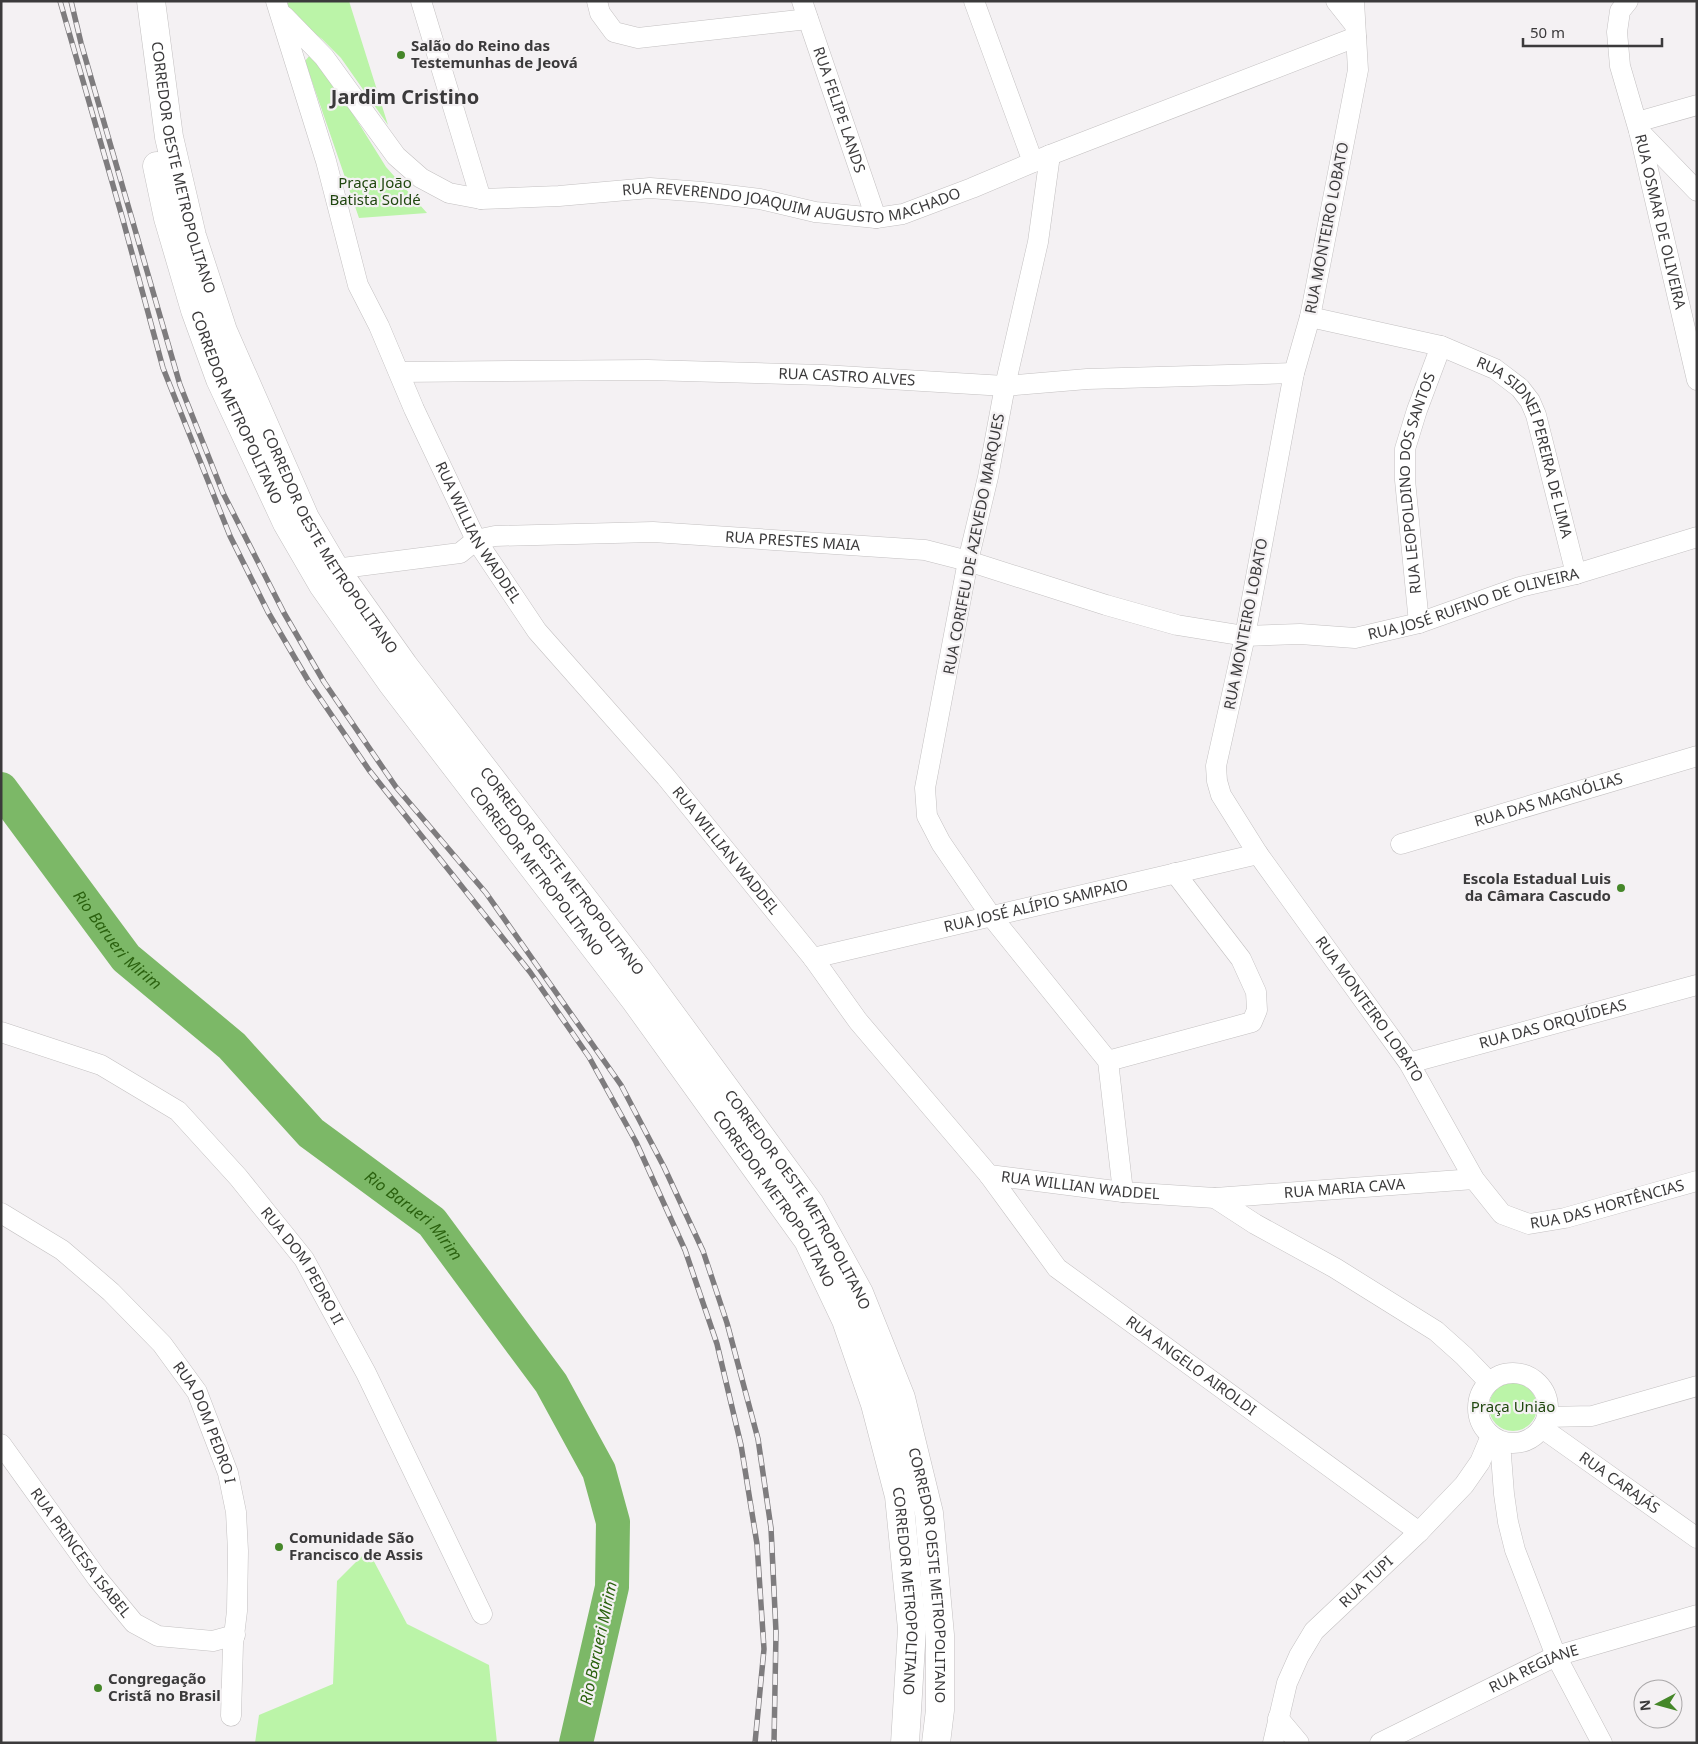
<svg xmlns="http://www.w3.org/2000/svg" width="1698" height="1744" font-family="'Noto Sans',sans-serif">
  <style>
    .green { fill: #bbf4a8 }
    .lines { fill: none; stroke-linecap: round; stroke-linejoin: round }
    .river { stroke: #7cb867; stroke-width: 34 }
    .street-casing { stroke: #c3c0c1; stroke-width: 21 }
    .primary-casing { stroke: #c3c0c1; stroke-width: 29 }
    .street { stroke: #fff; stroke-width: 20 }
    .primary { stroke: #fff; stroke-width: 28 }
    .rail-casing { stroke: #7e7c7e; stroke-width: 5.5 }
    .rail { stroke: #f4f1f3; stroke-width: 4; stroke-dasharray: 11; stroke-linecap: butt }
    .poi-dot { fill: #458729; stroke: #f4f1f3; stroke-width: 2 }
    .labels { text-anchor: middle; stroke-width: 4.5; stroke-linejoin: round; paint-order: stroke }
    .poi-label { font-size: 15px; font-weight: bold; fill: #3b3a3b; stroke: #f4f1f3; text-anchor: start }
    .street-label { font-size: 15px; fill: #3b3a3b; stroke: #f4f1f3 }
    .park-label { font-size: 15px; fill: #20470f; stroke: #f4f1f3 }
    .water-label { font-size: 16px; font-style: italic; fill: #2a610e; stroke: #f4f1f3 }
    .district-label { font-size: 20px; font-weight: bold; fill: #3b3a3b; stroke: #f4f1f3 }
  </style>
  <rect width="100%" height="100%" fill="#f4f1f3"/>
  <g class="green">
    <path d="M 293,1 L 349,1 L 388,125 L 341,58 L 322,39 L 293,17 L 284,4 Z"/>
    <path d="M 310,55 L 318,58 L 386,167 L 427,213 L 359,218 L 305,61 Z"/>
    <circle cx="1513" cy="1407" r="24"/>
    <path d="M 368,1550 L 407,1624 L 489,1665 L 497,1743 L 255,1743 L 259,1715 L 333,1684 L 337,1581 Z"/>
  </g>
  <g class="lines">
    <path class="river" id="s1" d="M 1,789 L 126,958 L 232,1046 L 311,1133 L 432,1222 L 551,1383 L 599,1471 L 613,1522 L 612,1587 L 576,1743"/>
    <g class="street-casing">
      <g id="street">
        <path id="s2" d="M 276,1 L 326,161 L 358,285 L 379,326 L 414,409 L 476,540 L 537,631 L 666,777 L 813,958 L 858,1021 L 989,1175 L 1123,1192 L 1215,1198 L 1474,1179"/>
        <path d="M 421,1 L 481,199"/>
        <path d="M 597,1 L 600,13 L 614,32 L 638,38 L 808,19"/>
        <path id="s3" d="M 802,1 L 876,218"/>
        <path d="M 974,1 L 1033,162"/>
        <path d="M 1336,1 L 1355,25"/>
        <path id="s4" d="M 1354,1 L 1358,70 L 1310,317 L 1294,373 L 1245,636 L 1216,766 L 1217,781 L 1221,795 L 1258,854 L 1409,1063 L 1474,1179 L 1502,1214 L 1529,1224 L 1565,1218 L 1697,1181"/>
        <path id="s5" d="M 1628,1 L 1620,11 L 1617,32 L 1620,66 L 1639,131 L 1697,380"/>
        <path id="s6" d="M 284,16 L 324,57 L 396,156 L 421,178 L 449,193 L 481,199 L 559,196 L 650,188 L 702,192 L 760,199 L 815,212 L 876,218 L 903,214 L 972,188 L 1050,155 L 1356,37"/>
        <path d="M 1637,122 L 1697,105"/>
        <path d="M 1639,131 L 1697,191"/>
        <path d="M 1050,155 L 1038,242 L 1005,386 L 988,477 L 968,561 L 925,788 L 927,816 L 941,843 L 991,916 L 1108,1061 L 1123,1192"/>
        <path id="s7" d="M 1310,317 L 1441,346 L 1495,369 L 1520,388 L 1530,401 L 1536,415 L 1576,574"/>
        <path id="s8" d="M 399,372 L 648,370 L 823,375 L 1005,386 L 1087,379 L 1294,373"/>
        <path id="s9" d="M 335,569 L 460,553 L 476,540 L 495,536 L 653,532 L 925,550 L 968,561 L 1106,605 L 1177,625 L 1245,636 L 1300,634 L 1355,638 L 1419,623 L 1520,587 L 1576,574 L 1697,537"/>
        <path id="s10" d="M 1419,623 L 1405,480 L 1405,449 L 1417,410 L 1441,346"/>
        <path id="s11" d="M 1401,844 L 1697,756"/>
        <path id="s12" d="M 813,958 L 1258,854"/>
        <path id="s13" d="M 1,1032 L 101,1065 L 178,1111 L 238,1177 L 304,1259 L 366,1373 L 482,1614"/>
        <path d="M 1108,1061 L 1252,1022 L 1257,1010 L 1256,992 L 1241,959 L 1175,873"/>
        <path id="s14" d="M 1409,1063 L 1697,985"/>
        <path id="s15" d="M 989,1175 L 1057,1268 L 1419,1532"/>
        <path d="M 1215,1198 L 1255,1224 L 1335,1268 L 1436,1331 L 1464,1356 L 1489,1382"/>
        <path id="s16" d="M 1,1213 L 62,1250 L 111,1292 L 162,1344 L 197,1392 L 228,1473 L 236,1512 L 238,1551 L 237,1611 L 233,1644 L 231,1716"/>
        <circle cx="1513" cy="1408" r="35"/>
        <path d="M 1547,1417 L 1592,1416 L 1697,1386"/>
        <path id="s17" d="M 1542,1428 L 1697,1538"/>
        <path d="M 1500,1442 L 1504,1494 L 1508,1522 L 1515,1550 L 1556,1656 L 1602,1743"/>
        <path id="s18" d="M 1,1444 L 97,1578 L 134,1623 L 158,1636 L 213,1641 L 235,1635"/>
        <path d="M 1278,1718 L 1299,1743"/>
        <path id="s19" d="M 1273,1743 L 1287,1683 L 1299,1656 L 1314,1631 L 1419,1532 L 1464,1485 L 1480,1462 L 1491,1436"/>
        <path id="s20" d="M 1380,1743 L 1556,1656 L 1697,1615"/>
      </g>
    </g>
    <g class="primary-casing">
      <g id="primary">
        <path id="s21" d="M 151,1 L 169,137 L 192,236 L 223,331 L 305,518 L 335,569 L 404,666 L 639,971 L 810,1204 L 859,1293 L 901,1398 L 929,1513 L 940,1635 L 940,1710 L 936,1743"/>
        <path id="s22" d="M 157,166 L 168,218 L 195,310 L 220,379 L 287,523 L 323,585 L 392,683 L 636,1001 L 808,1240 L 846,1320 L 875,1404 L 899,1496 L 912,1629 L 905,1743"/>
      </g>
    </g>
    <use href="#street" class="street"/>
    <use href="#primary" class="primary"/>
    <g class="rail-casing">
      <g id="rail">
        <path d="M 60,1 L 123,220 L 163,368 L 230,536 L 268,612 L 309,682 L 369,770 L 530,972 L 589,1057 L 636,1142 L 685,1250 L 717,1344 L 741,1445 L 757,1544 L 764,1649 L 755,1743"/>
        <path d="M 71,1 L 81,43 L 180,385 L 223,493 L 284,613 L 324,682 L 396,787 L 486,893 L 621,1085 L 664,1167 L 703,1251 L 727,1323 L 758,1439 L 771,1528 L 776,1632 L 774,1743"/>
      </g>
    </g>
    <use href="#rail" class="rail"/>
  </g>
  <g class="poi-dot">
    <circle cx="401" cy="55" r="5"/>
    <circle cx="1621" cy="888" r="5"/>
    <circle cx="279" cy="1547" r="5"/>
    <circle cx="98" cy="1688" r="5"/>
  </g>
  <g class="labels">
    <g class="poi-label">
      <text x="411" y="51">Salão do Reino das<tspan x="411" dy="17">Testemunhas de Jeová</tspan></text>
      <text x="1611" y="884" text-anchor="end">Escola Estadual Luis<tspan x="1611" dy="17">da Câmara Cascudo</tspan></text>
      <text x="289" y="1543">Comunidade São<tspan x="289" dy="17">Francisco de Assis</tspan></text>
      <text x="108" y="1684">Congregação<tspan x="108" dy="17">Cristã no Brasil</tspan></text>
    </g>
    <g class="street-label">
      <text dy="5" stroke="none"><textPath href="#s3" startOffset="115">RUA FELIPE LANDS</textPath></text>
      <text dy="5" stroke="none"><textPath href="#s21" startOffset="170">CORREDOR OESTE METROPOLITANO</textPath></text>
      <text dy="5" stroke="none"><textPath href="#s6" startOffset="591">RUA REVERENDO JOAQUIM AUGUSTO MACHADO</textPath></text>
      <text dy="5" stroke="none"><textPath href="#s5" startOffset="229">RUA OSMAR DE OLIVEIRA</textPath></text>
      <text transform="translate(1327 228) rotate(-79)" y="5">RUA MONTEIRO LOBATO</text>
      <text dy="5" stroke="none"><textPath href="#s8" startOffset="448">RUA CASTRO ALVES</textPath></text>
      <text dy="5" stroke="none"><textPath href="#s22" startOffset="255">CORREDOR METROPOLITANO</textPath></text>
      <text dy="5" stroke="none"><textPath href="#s7" startOffset="278">RUA SIDNEI PEREIRA DE LIMA</textPath></text>
      <text dy="5" stroke="none"><textPath href="#s10" startOffset="142">RUA LEOPOLDINO DOS SANTOS</textPath></text>
      <text dy="5" stroke="none"><textPath href="#s2" startOffset="571">RUA WILLIAN WADDEL</textPath></text>
      <text dy="5" stroke="none"><textPath href="#s21" startOffset="575">CORREDOR OESTE METROPOLITANO</textPath></text>
      <text dy="5" stroke="none"><textPath href="#s9" startOffset="464">RUA PRESTES MAIA</textPath></text>
      <text transform="translate(974 544) rotate(-79)" y="5">RUA CORIFEU DE AZEVEDO MARQUES</text>
      <text dy="5" stroke="none"><textPath href="#s9" startOffset="1162">RUA JOSÉ RUFINO DE OLIVEIRA</textPath></text>
      <text transform="translate(1246 624) rotate(-79)" y="5">RUA MONTEIRO LOBATO</text>
      <text dy="5" stroke="none"><textPath href="#s11" startOffset="154">RUA DAS MAGNÓLIAS</textPath></text>
      <text dy="5" stroke="none"><textPath href="#s2" startOffset="976">RUA WILLIAN WADDEL</textPath></text>
      <text dy="5" stroke="none"><textPath href="#s22" startOffset="810">CORREDOR METROPOLITANO</textPath></text>
      <text dy="5" stroke="none"><textPath href="#s21" startOffset="980">CORREDOR OESTE METROPOLITANO</textPath></text>
      <text dy="5" stroke="none"><textPath href="#s12" startOffset="229">RUA JOSÉ ALÍPIO SAMPAIO</textPath></text>
      <text dy="5" stroke="none"><textPath href="#s4" startOffset="1070">RUA MONTEIRO LOBATO</textPath></text>
      <text dy="5" stroke="none"><textPath href="#s14" startOffset="149">RUA DAS ORQUÍDEAS</textPath></text>
      <text dy="5" stroke="none"><textPath href="#s2" startOffset="1486">RUA WILLIAN WADDEL</textPath></text>
      <text dy="5" stroke="none"><textPath href="#s2" startOffset="1751">RUA MARIA CAVA</textPath></text>
      <text dy="5" stroke="none"><textPath href="#s22" startOffset="1215">CORREDOR METROPOLITANO</textPath></text>
      <text dy="5" stroke="none"><textPath href="#s21" startOffset="1385">CORREDOR OESTE METROPOLITANO</textPath></text>
      <text dy="5" stroke="none"><textPath href="#s4" startOffset="1424">RUA DAS HORTÊNCIAS</textPath></text>
      <text dy="5" stroke="none"><textPath href="#s13" startOffset="394">RUA DOM PEDRO II</textPath></text>
      <text dy="5" stroke="none"><textPath href="#s15" startOffset="281">RUA ANGELO AIROLDI</textPath></text>
      <text dy="5" stroke="none"><textPath href="#s16" startOffset="299">RUA DOM PEDRO I</textPath></text>
      <text dy="5" stroke="none"><textPath href="#s17" startOffset="95">RUA CARAJÁS</textPath></text>
      <text dy="5" stroke="none"><textPath href="#s18" startOffset="135">RUA PRINCESA ISABEL</textPath></text>
      <text dy="5" stroke="none"><textPath href="#s21" startOffset="1790">CORREDOR OESTE METROPOLITANO</textPath></text>
      <text dy="5" stroke="none"><textPath href="#s19" startOffset="192">RUA TUPI</textPath></text>
      <text dy="5" stroke="none"><textPath href="#s22" startOffset="1636">CORREDOR METROPOLITANO</textPath></text>
      <text dy="5" stroke="none"><textPath href="#s20" startOffset="171">RUA REGIANE</textPath></text>
    </g>
    <g class="park-label">
      <text x="375" y="188">Praça João<tspan x="375" dy="17">Batista Soldé</tspan></text>
      <text x="1513" y="1412">Praça União</text>
    </g>
    <g class="water-label">
      <text dy="6" stroke="none"><textPath href="#s1" startOffset="191">Rio Barueri Mirim</textPath></text>
      <text dy="6" stroke="none"><textPath href="#s1" startOffset="598">Rio Barueri Mirim</textPath></text>
      <text transform="translate(598 1643) rotate(-78)" y="6">Rio Barueri Mirim</text>
    </g>
    <g class="district-label">
      <text x="405" y="104">Jardim Cristino</text>
    </g>
  </g>
  <rect width="1698" height="1744" fill="none" stroke="#3b3a3b" stroke-width="5"/>
  <g transform="translate(1658 1704) rotate(264)"><circle r="24" fill="#f4f1f3" stroke="#aaa8a9"/>
  <path d="M0-4L9 19L0 12L-9 19Z" fill="#458729"/>
  <text y="-8" font-size="14" font-weight="bold" text-anchor="middle" fill="#3b3a3b">N</text>
  </g>
  <path d="M1523 38v8h139v-8" fill="none" stroke="#3b3a3b" stroke-width="2.5"/>
  <text x="1530" y="38" font-size="15" fill="#3b3a3b" stroke="#f4f1f3" stroke-width="4" paint-order="stroke">50 m</text>
</svg>
